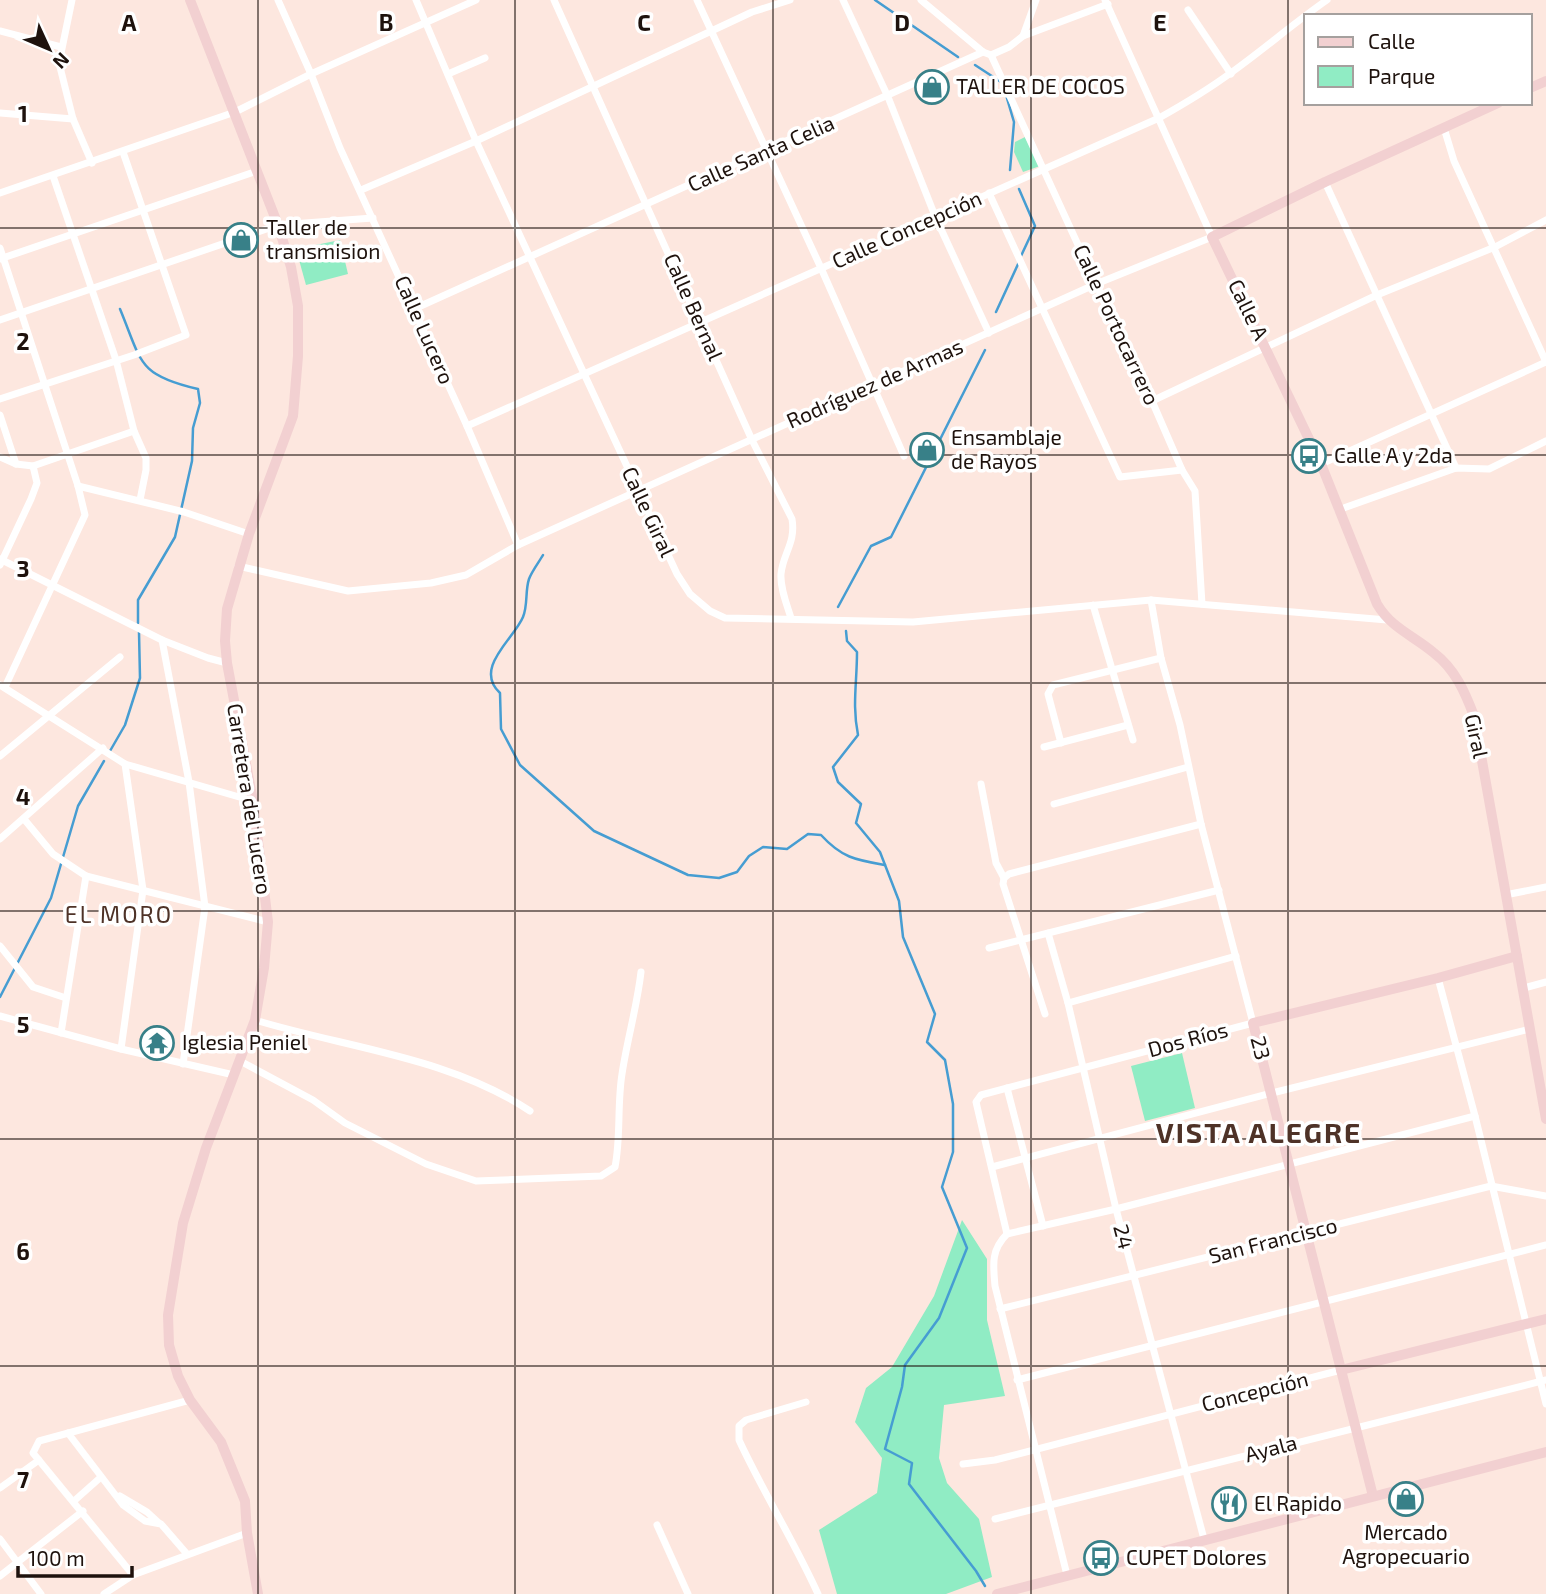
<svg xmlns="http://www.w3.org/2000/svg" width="1546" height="1594" font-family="'Exo 2',sans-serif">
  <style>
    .green { fill: #90ecc4 }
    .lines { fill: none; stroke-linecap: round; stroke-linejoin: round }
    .stream { stroke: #469dd2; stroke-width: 2.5 }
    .street { stroke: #fff; stroke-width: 7 }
    .secondary { stroke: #f2d0d1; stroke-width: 10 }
    .grid { fill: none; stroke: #1e120d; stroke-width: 2; stroke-opacity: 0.55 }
    .labels { text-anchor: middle; stroke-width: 7; stroke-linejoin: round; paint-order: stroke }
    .poi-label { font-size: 21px; fill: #1e120d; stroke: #fff; text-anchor: start }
    .street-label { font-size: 21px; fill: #1e120d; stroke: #fff }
    .neighbourhood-label { font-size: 23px; letter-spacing: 2px; fill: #4e3227; stroke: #fff }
    .district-label { font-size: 28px; font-weight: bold; letter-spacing: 2px; fill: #4e3227; stroke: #fff }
    .grid-label { font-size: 23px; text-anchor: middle; font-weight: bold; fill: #1e120d; stroke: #fff; stroke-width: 7; stroke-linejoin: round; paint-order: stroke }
  </style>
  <rect width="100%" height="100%" fill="#fde7df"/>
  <g class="green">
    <path d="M 1025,137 L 1040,166 L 1023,172 L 1014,152 L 1015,142 Z"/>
    <path d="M 340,240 L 348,274 L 306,285 L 296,249 Z"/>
    <path d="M 1182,1053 L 1195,1108 L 1145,1121 L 1131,1066 Z"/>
    <path d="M 962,1220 L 987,1259 L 987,1320 L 1005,1396 L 944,1405 L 939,1458 L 947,1483 L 979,1519 L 992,1577 L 946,1594 L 837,1594 L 819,1530 L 877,1493 L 882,1458 L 855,1422 L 866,1388 L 892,1367 L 934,1296 Z"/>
  </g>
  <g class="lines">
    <g class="stream">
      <path d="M 875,0 L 958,57"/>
      <path d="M 975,65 L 1001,82"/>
      <path d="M 1006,95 L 1014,122 L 1010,170"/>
      <path d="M 1019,189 L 1035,226 L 1021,256"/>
      <path d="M 120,309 C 142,362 137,375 198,389 L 200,403 L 193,428 L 192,461 L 175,537 L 138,600 L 138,623"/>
      <path d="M 996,312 L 1019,262"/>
      <path d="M 543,555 C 539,562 532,571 529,579 C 525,591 528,605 523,617 C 514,639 473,668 500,693 L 501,729 L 520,765 L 594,831 L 688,875 L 719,878 L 737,872 L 749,856 L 763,847 L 787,849 L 808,834 L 821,835 C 842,858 856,860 885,865"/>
      <path d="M 838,607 L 871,546 L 891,537 L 985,350"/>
      <path d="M 846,631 L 847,641 L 857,652 C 857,683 852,705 858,735 L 833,767 L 838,782 L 861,804 L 856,823 L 880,852 L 899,901 L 903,937 L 935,1014 L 927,1042 L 945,1060 L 953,1104 L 953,1152 L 942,1187 L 967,1248 L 939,1318 L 905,1365 L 902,1387 L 885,1449 L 912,1463 L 909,1484 L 976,1571 L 985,1586"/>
      <path d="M 110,751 L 125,725 L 140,678 L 139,632"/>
      <path d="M 0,997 L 51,898 L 78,806 L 104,761"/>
    </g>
    <g class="street">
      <path d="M 72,0 L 59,63 L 73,119 L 92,163"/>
      <path d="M 278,0 L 311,74 L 340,148 L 467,426 L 518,545"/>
      <path d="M 416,0 L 476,141 L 677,574 L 690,594 L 710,611 L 725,618 L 913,622 L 1151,600 L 1387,620"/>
      <path d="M 554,0 L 752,440 L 792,519 C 796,543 783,553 781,574 C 780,588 787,605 791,618"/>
      <path d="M 697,0 L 821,268 L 904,456"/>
      <path d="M 843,0 L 888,97 L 935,216 L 989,333"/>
      <path d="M 921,0 L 983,52 L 991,55 L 1009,47 L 1023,36 L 1108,4"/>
      <path d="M 1188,10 L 1231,74"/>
      <path d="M 0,31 L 61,47"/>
      <path d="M 1023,36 L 1036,0"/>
      <path d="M 991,55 L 1096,284 L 1152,401 L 1182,470 L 1195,491 L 1202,604"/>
      <path d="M 448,74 L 485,58"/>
      <path d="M 0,113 L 73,119"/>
      <path d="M 1444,128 L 1454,161 L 1546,362"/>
      <path d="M 53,176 L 116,360 L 134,431 L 146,458 L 146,470 L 140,500"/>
      <path d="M 1325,182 L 1456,468"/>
      <path d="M 361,190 L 476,141 L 752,12 L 790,0"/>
      <path d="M 0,193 L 235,112 L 311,74 L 476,0"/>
      <path d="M 989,193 L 1120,477 L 1182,470"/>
      <path d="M 0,248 L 78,486 L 85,515 L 5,687"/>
      <path d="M 0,259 L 257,171"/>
      <path d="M 414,309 L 983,52"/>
      <path d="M 0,320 L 278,225 L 373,218"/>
      <path d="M 0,399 L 134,355 L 186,335 L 123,152"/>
      <path d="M 1152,401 L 1377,295 L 1495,247 L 1546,220"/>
      <path d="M 0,415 L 16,464"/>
      <path d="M 467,426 L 1159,118 C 1184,104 1209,89 1232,72 C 1264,49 1294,23 1327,0"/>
      <path d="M 0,457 L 16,464 L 33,466 L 134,431"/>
      <path d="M 1321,464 L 1546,362"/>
      <path d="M 78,486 L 184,512 L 249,534"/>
      <path d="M 1338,510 L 1456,468 L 1489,469 L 1546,441"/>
      <path d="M 0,559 L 162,640 L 208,658 L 227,663"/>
      <path d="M 0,565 L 31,499 L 37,483 L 33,466"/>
      <path d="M 238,566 L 348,591 L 431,583 L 466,575 L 518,545 L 1096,284 L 1212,237 L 1105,0"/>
      <path d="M 1093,605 L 1133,740"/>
      <path d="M 162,640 L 189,782 L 205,907 L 183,1064"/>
      <path d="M 0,685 L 125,764 L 253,801"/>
      <path d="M 1061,743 L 1048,694 L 1053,685 L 1161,658"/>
      <path d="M 1044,747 L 1128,725"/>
      <path d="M 0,756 L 120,657"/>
      <path d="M 981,784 L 996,863 L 1004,878"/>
      <path d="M 1054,804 L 1188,767"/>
      <path d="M 24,819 L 53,854 L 86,876 L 268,922"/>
      <path d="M 0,839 L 103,748"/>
      <path d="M 1505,895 L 1546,887"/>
      <path d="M 1048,933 L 1068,1003 L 1116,1209 L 1204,1539"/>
      <path d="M 0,946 L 33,987 L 66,998"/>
      <path d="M 989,948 L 1219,890"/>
      <path d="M 1438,978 L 1475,1116 L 1546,1404"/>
      <path d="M 1524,988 L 1546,982"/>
      <path d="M 1068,1003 L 1236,956"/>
      <path d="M 1045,1014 L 1003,884 L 1004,878 L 1009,874 L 1201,824"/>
      <path d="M 0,1016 L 121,1049 L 234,1075"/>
      <path d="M 255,1020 C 347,1048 449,1057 530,1111"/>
      <path d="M 61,1033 L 86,876"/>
      <path d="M 121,1049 L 143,890 L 125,764"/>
      <path d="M 240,1061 L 313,1100 L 345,1123 L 426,1164 L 476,1181 L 601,1176 L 615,1167 C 621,1137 617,1105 622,1074 C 627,1040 637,1007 641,972"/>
      <path d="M 1007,1088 L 1043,1226"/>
      <path d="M 992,1167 L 1272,1093 L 1530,1029"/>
      <path d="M 1007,1234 L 976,1102 L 981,1095 L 1253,1023 L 1201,824 L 1180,725 L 1161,658 L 1151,600"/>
      <path d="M 1000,1309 L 1491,1186 L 1546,1196"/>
      <path d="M 1017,1380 L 1546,1245"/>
      <path d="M 806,1402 L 746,1420 L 739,1426 L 739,1440 C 763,1492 794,1541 818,1594"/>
      <path d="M 68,1433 L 123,1505 L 145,1521 L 161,1524 L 187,1554"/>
      <path d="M 963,1464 L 995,1460 L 1341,1370"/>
      <path d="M 0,1488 L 39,1460"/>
      <path d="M 120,1496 L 147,1512 L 159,1523"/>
      <path d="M 74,1501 L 101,1477"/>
      <path d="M 995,1519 L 1546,1380"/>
      <path d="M 657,1525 L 688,1594"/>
      <path d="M 0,1539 L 41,1594"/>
      <path d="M 133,1575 L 33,1453 L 39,1441 L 190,1400"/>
      <path d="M 1067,1575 L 995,1286 C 993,1264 991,1250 1007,1234 L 1116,1209 L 1475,1116"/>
      <path d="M 0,1576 L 83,1511"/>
      <path d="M 104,1594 L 133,1575 L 247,1533"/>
    </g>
    <g class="secondary">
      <path d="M 190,0 L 278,225 L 291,267 L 298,306 L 298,356 L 293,416 L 249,534 L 227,609 L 225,641 L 227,663 L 253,801 L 268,922 L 264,968 L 255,1020 L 206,1148 L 183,1223 L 168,1315 L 169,1345 L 178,1376 L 190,1400 L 221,1442 L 245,1501 L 247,1533 L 258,1594"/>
      <path d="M 1530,88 L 1546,81"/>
      <path d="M 1498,103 L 1325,182 L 1212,237 L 1321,464 L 1377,604 C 1392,629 1413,635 1434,653 C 1455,669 1465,692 1474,716 L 1546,1119"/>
      <path d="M 1341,1370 L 1546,1319"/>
      <path d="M 1373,1496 L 1253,1023 L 1438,978 L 1517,956"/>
      <path d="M 997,1594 L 1546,1452"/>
    </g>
  </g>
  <path class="grid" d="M 258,0 L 258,1594M 515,0 L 515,1594M 773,0 L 773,1594M 1031,0 L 1031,1594M 1288,0 L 1288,1594M 0,228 L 1546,228M 0,455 L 1546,455M 0,683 L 1546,683M 0,911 L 1546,911M 0,1139 L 1546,1139M 0,1366 L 1546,1366"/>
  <defs>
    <g id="shop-ring" transform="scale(1.75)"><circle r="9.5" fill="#fff" stroke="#388088" stroke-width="1.5"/><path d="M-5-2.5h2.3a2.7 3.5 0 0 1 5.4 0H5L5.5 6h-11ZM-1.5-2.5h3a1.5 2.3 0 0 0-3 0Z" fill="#388088"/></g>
    <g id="bus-ring" transform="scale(1.75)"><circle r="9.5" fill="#fff" stroke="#388088" stroke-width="1.5"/><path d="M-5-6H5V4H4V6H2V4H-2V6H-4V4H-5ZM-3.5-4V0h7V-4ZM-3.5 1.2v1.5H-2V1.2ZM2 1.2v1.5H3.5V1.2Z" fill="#388088"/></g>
    <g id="temple-ring" transform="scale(1.75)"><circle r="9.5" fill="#fff" stroke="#388088" stroke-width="1.5"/><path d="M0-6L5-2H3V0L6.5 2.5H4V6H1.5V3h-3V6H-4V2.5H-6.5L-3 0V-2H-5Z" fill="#388088"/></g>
    <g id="restaurant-ring" transform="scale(1.75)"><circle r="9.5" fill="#fff" stroke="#388088" stroke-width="1.5"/><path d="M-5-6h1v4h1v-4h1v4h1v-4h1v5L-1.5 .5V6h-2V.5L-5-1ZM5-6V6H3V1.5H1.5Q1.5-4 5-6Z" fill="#388088"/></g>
  </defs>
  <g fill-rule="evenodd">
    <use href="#shop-ring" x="932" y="87"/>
    <use href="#shop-ring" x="241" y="240"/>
    <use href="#shop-ring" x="927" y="450"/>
    <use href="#bus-ring" x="1309" y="456"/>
    <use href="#temple-ring" x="157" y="1043"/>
    <use href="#shop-ring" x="1406" y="1499"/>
    <use href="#restaurant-ring" x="1229" y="1504"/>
    <use href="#bus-ring" x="1101" y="1558"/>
  </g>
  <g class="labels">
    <g class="poi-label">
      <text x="956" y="94">TALLER DE COCOS</text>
      <text x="266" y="235">Taller de<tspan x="266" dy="24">transmision</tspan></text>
      <text x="951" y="445">Ensamblaje<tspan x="951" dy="24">de Rayos</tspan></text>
      <text x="1334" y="463">Calle A y 2da</text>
      <text x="182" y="1050">Iglesia Peniel</text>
      <text x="1254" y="1511">El Rapido</text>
      <text x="1406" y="1540" text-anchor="middle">Mercado<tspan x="1406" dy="24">Agropecuario</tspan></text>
      <text x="1126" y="1565">CUPET Dolores</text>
    </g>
    <g class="street-label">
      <text transform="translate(761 154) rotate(-24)" y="7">Calle Santa Celia</text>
      <text transform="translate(907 230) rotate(-24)" y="7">Calle Concepción</text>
      <text transform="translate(693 307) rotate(66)" y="7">Calle Bernal</text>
      <text transform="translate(1248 310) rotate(64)" y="7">Calle A</text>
      <text transform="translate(1116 325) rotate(65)" y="7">Calle Portocarrero</text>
      <text transform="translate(424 330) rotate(66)" y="7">Calle Lucero</text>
      <text transform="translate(875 384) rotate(-24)" y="7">Rodríguez de Armas</text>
      <text transform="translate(648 512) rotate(65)" y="7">Calle Giral</text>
      <text transform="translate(1476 736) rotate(78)" y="7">Giral</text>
      <text transform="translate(249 799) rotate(81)" y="7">Carretera del Lucero</text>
      <text transform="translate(1188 1040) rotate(-15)" y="7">Dos Ríos</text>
      <text transform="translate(1260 1048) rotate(75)" y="7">23</text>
      <text transform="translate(1123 1237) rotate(75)" y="7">24</text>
      <text transform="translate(1273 1241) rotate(-14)" y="7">San Francisco</text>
      <text transform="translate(1255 1392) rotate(-14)" y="7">Concepción</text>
      <text transform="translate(1271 1449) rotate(-15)" y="7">Ayala</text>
    </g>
    <g class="neighbourhood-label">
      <text x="119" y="923">EL MORO</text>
    </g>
    <g class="district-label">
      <text x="1259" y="1143">VISTA ALEGRE</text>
    </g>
  </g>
  <g class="grid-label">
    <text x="129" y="31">A</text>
    <text x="386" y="31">B</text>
    <text x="644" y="31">C</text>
    <text x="902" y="31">D</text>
    <text x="1160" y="31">E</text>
    <text x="23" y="122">1</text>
    <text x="23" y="350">2</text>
    <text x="23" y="577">3</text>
    <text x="23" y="805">4</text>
    <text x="23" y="1033">5</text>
    <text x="23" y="1260">6</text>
    <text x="23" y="1488">7</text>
  </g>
  <rect x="1304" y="14" width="228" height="91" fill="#ffffff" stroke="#a5a09e" stroke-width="2"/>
  <rect x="1318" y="37" width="35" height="10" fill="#f2d0d1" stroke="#a5a09e" stroke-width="2"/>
  <text x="1368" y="49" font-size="21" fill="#1e120d">Calle</text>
  <rect x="1318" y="66" width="35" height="21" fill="#90ecc4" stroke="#a5a09e" stroke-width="2"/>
  <text x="1368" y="84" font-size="21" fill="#1e120d">Parque</text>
  <g transform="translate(49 49) rotate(134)" stroke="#ffffff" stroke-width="5" paint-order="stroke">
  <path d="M0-5L12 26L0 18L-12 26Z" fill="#1e120d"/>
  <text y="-10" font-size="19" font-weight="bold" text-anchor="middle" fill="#1e120d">N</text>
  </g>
  <path d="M18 1566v10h114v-10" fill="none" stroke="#1e120d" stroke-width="3.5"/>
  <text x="28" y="1566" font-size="21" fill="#1e120d" stroke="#ffffff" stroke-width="5" paint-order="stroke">100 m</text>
</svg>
